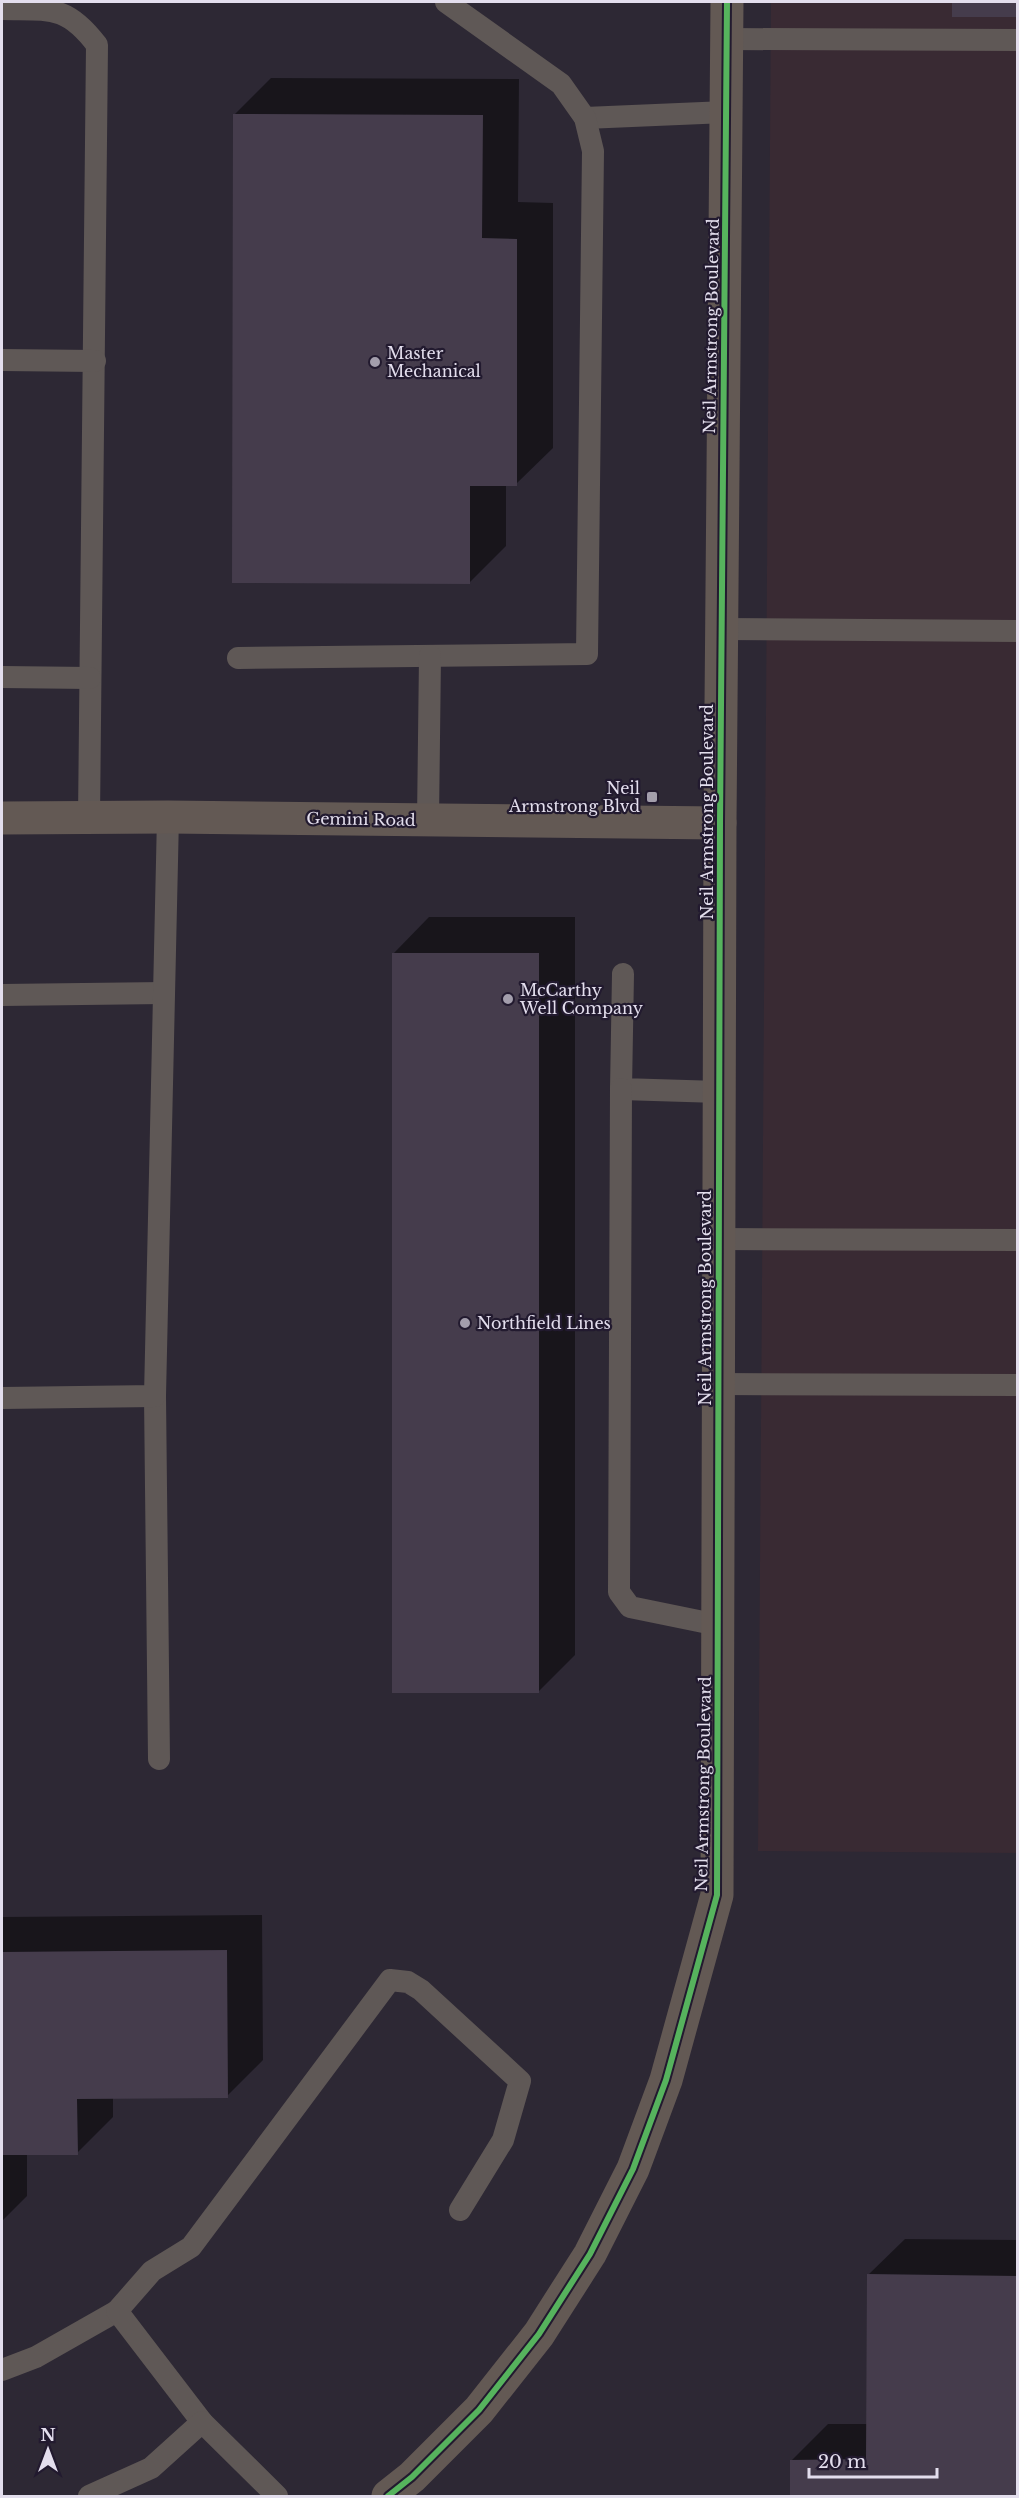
<svg xmlns="http://www.w3.org/2000/svg" width="1019" height="2498" font-family="'Libre Baskerville',serif">
  <style>
    .industrial { fill: #392a33 }
    .shadow { fill: #0007 }
    .building { fill: #453c4c }
    .lines { fill: none; stroke-linecap: round; stroke-linejoin: round }
    .lane { stroke: #5f5856; stroke-width: 22 }
    .secondary { stroke: #635954; stroke-width: 33 }
    .cycleway-casing { stroke: #221a2f; stroke-width: 10 }
    .cycleway { stroke: #56b35d; stroke-width: 6 }
    .poi-dot { fill: #a39eac; stroke: #221a2f; stroke-width: 2 }
    .labels { text-anchor: middle; stroke-width: 4.5; stroke-linejoin: round; paint-order: stroke }
    .street-label { font-size: 16px; fill: #e3deed; stroke: #221a2f }
    .poi-label { font-size: 16px; fill: #e3deed; stroke: #221a2f; text-anchor: start }
  </style>
  <rect width="100%" height="100%" fill="#2d2834"/>
  <path class="industrial" d="M 771,2 L 1017,2 L 1017,1853 L 758,1851 Z"/>
  <g class="shadow">
    <rect x="954" y="2" width="64" height="14"/>
    <path d="M 271,78 L 519,79 L 518,202 L 553,203 L 553,448 L 516,484 L 506,484 L 506,546 L 470,582 L 235,114 Z"/>
    <path d="M 429,917 L 575,917 L 575,1655 L 538,1692 L 393,954 Z"/>
    <path d="M 262,1915 L 263,2060 L 227,2096 L 113,2097 L 113,2117 L 77,2153 L 27,2154 L 27,2196 L 2,2221 L 2,1917 Z"/>
    <path d="M 905,2239 L 1018,2240 L 1018,2496 L 791,2496 L 792,2460 L 828,2424 L 868,2424 L 868,2275 Z"/>
  </g>
  <g class="building">
    <rect x="952" y="2" width="66" height="15"/>
    <path d="M 233,114 L 483,115 L 482,238 L 517,239 L 517,486 L 470,486 L 470,584 L 232,583 Z"/>
    <rect x="392" y="953" width="147" height="740"/>
    <path d="M 227,1950 L 228,2098 L 77,2099 L 78,2155 L 2,2155 L 2,1952 Z"/>
    <path d="M 867,2274 L 1018,2276 L 1018,2496 L 790,2496 L 790,2460 L 866,2459 Z"/>
  </g>
  <g class="lines">
    <g class="lane">
      <path d="M 2,9 C 49,10 66,4 97,45 L 89,818"/>
      <path d="M 727,39 L 1018,40"/>
      <path d="M 585,118 L 726,112"/>
      <path d="M 2,360 L 95,361"/>
      <path d="M 722,629 L 1018,631"/>
      <path d="M 238,658 L 587,654 L 593,151 L 585,118 L 561,84 L 446,2"/>
      <path d="M 2,677 L 90,678"/>
      <path d="M 428,820 L 430,656"/>
      <path d="M 623,974 L 621,1089 L 719,1092"/>
      <path d="M 2,995 L 164,993"/>
      <path d="M 621,1089 L 619,1592 L 630,1607 L 718,1625"/>
      <path d="M 719,1239 L 1018,1240"/>
      <path d="M 718,1384 L 1018,1385"/>
      <path d="M 155,1396 L 159,1759"/>
      <path d="M 2,1398 L 155,1396 L 168,817"/>
      <path d="M 2,2370 L 36,2357 L 117,2311"/>
      <path d="M 202,2422 L 117,2311 L 152,2271 L 191,2247 L 390,1980 L 408,1982 L 421,1990 L 520,2081 L 503,2140 L 460,2210"/>
      <path d="M 89,2496 L 151,2468 L 202,2422 L 277,2496"/>
    </g>
    <g class="secondary">
      <path d="M 2,818 L 168,817 L 720,823"/>
      <path d="M 388,2496 L 412,2477 L 479,2410 L 539,2334 L 590,2254 L 633,2169 L 666,2080 L 717,1895 L 720,823 L 727,2"/>
    </g>
    <g class="cycleway-casing">
      <path id="cycleway" d="M 388,2496 L 412,2477 L 479,2410 L 539,2334 L 590,2254 L 633,2169 L 666,2080 L 717,1895 L 720,823 L 727,2"/>
    </g>
    <use href="#cycleway" class="cycleway"/>
  </g>
  <g class="poi-dot">
    <circle cx="375" cy="362" r="6"/>
    <rect x="646" y="791" width="12" height="12" rx="3"/>
    <circle cx="508" cy="999" r="6"/>
    <circle cx="465" cy="1323" r="6"/>
  </g>
  <g class="labels">
    <g class="street-label">
      <text transform="translate(711 326) rotate(-89)" y="6">Neil Armstrong Boulevard</text>
      <text transform="translate(707 812) rotate(-90)" y="6">Neil Armstrong Boulevard</text>
      <text transform="translate(361 819) rotate(1)" y="6">Gemini Road</text>
      <text transform="translate(705 1298) rotate(-90)" y="6">Neil Armstrong Boulevard</text>
      <text transform="translate(703 1784) rotate(-89)" y="6">Neil Armstrong Boulevard</text>
    </g>
    <g class="poi-label">
      <text x="387" y="359">Master<tspan x="387" dy="18">Mechanical</tspan></text>
      <text x="640" y="794" text-anchor="end">Neil<tspan x="640" dy="18">Armstrong Blvd</tspan></text>
      <text x="520" y="996">McCarthy<tspan x="520" dy="18">Well Company</tspan></text>
      <text x="477" y="1329">Northfield Lines</text>
    </g>
  </g>
  <rect width="1019" height="2498" fill="none" stroke="#e3deed" stroke-width="6"/>
  <g transform="translate(48 2450)" stroke="#221a2f" stroke-width="4.5" paint-order="stroke">
  <path d="M0-4.5L10 22L0 15L-10 22Z" fill="#e3deed"/>
  <text y="-9" font-size="16" font-weight="bold" text-anchor="middle" fill="#e3deed">N</text>
  </g>
  <path d="M809 2468v9h128v-9" fill="none" stroke="#e3deed" stroke-width="3"/>
  <text x="818" y="2468" font-size="18" fill="#e3deed" stroke="#221a2f" stroke-width="4.5" paint-order="stroke">20 m</text>
</svg>
